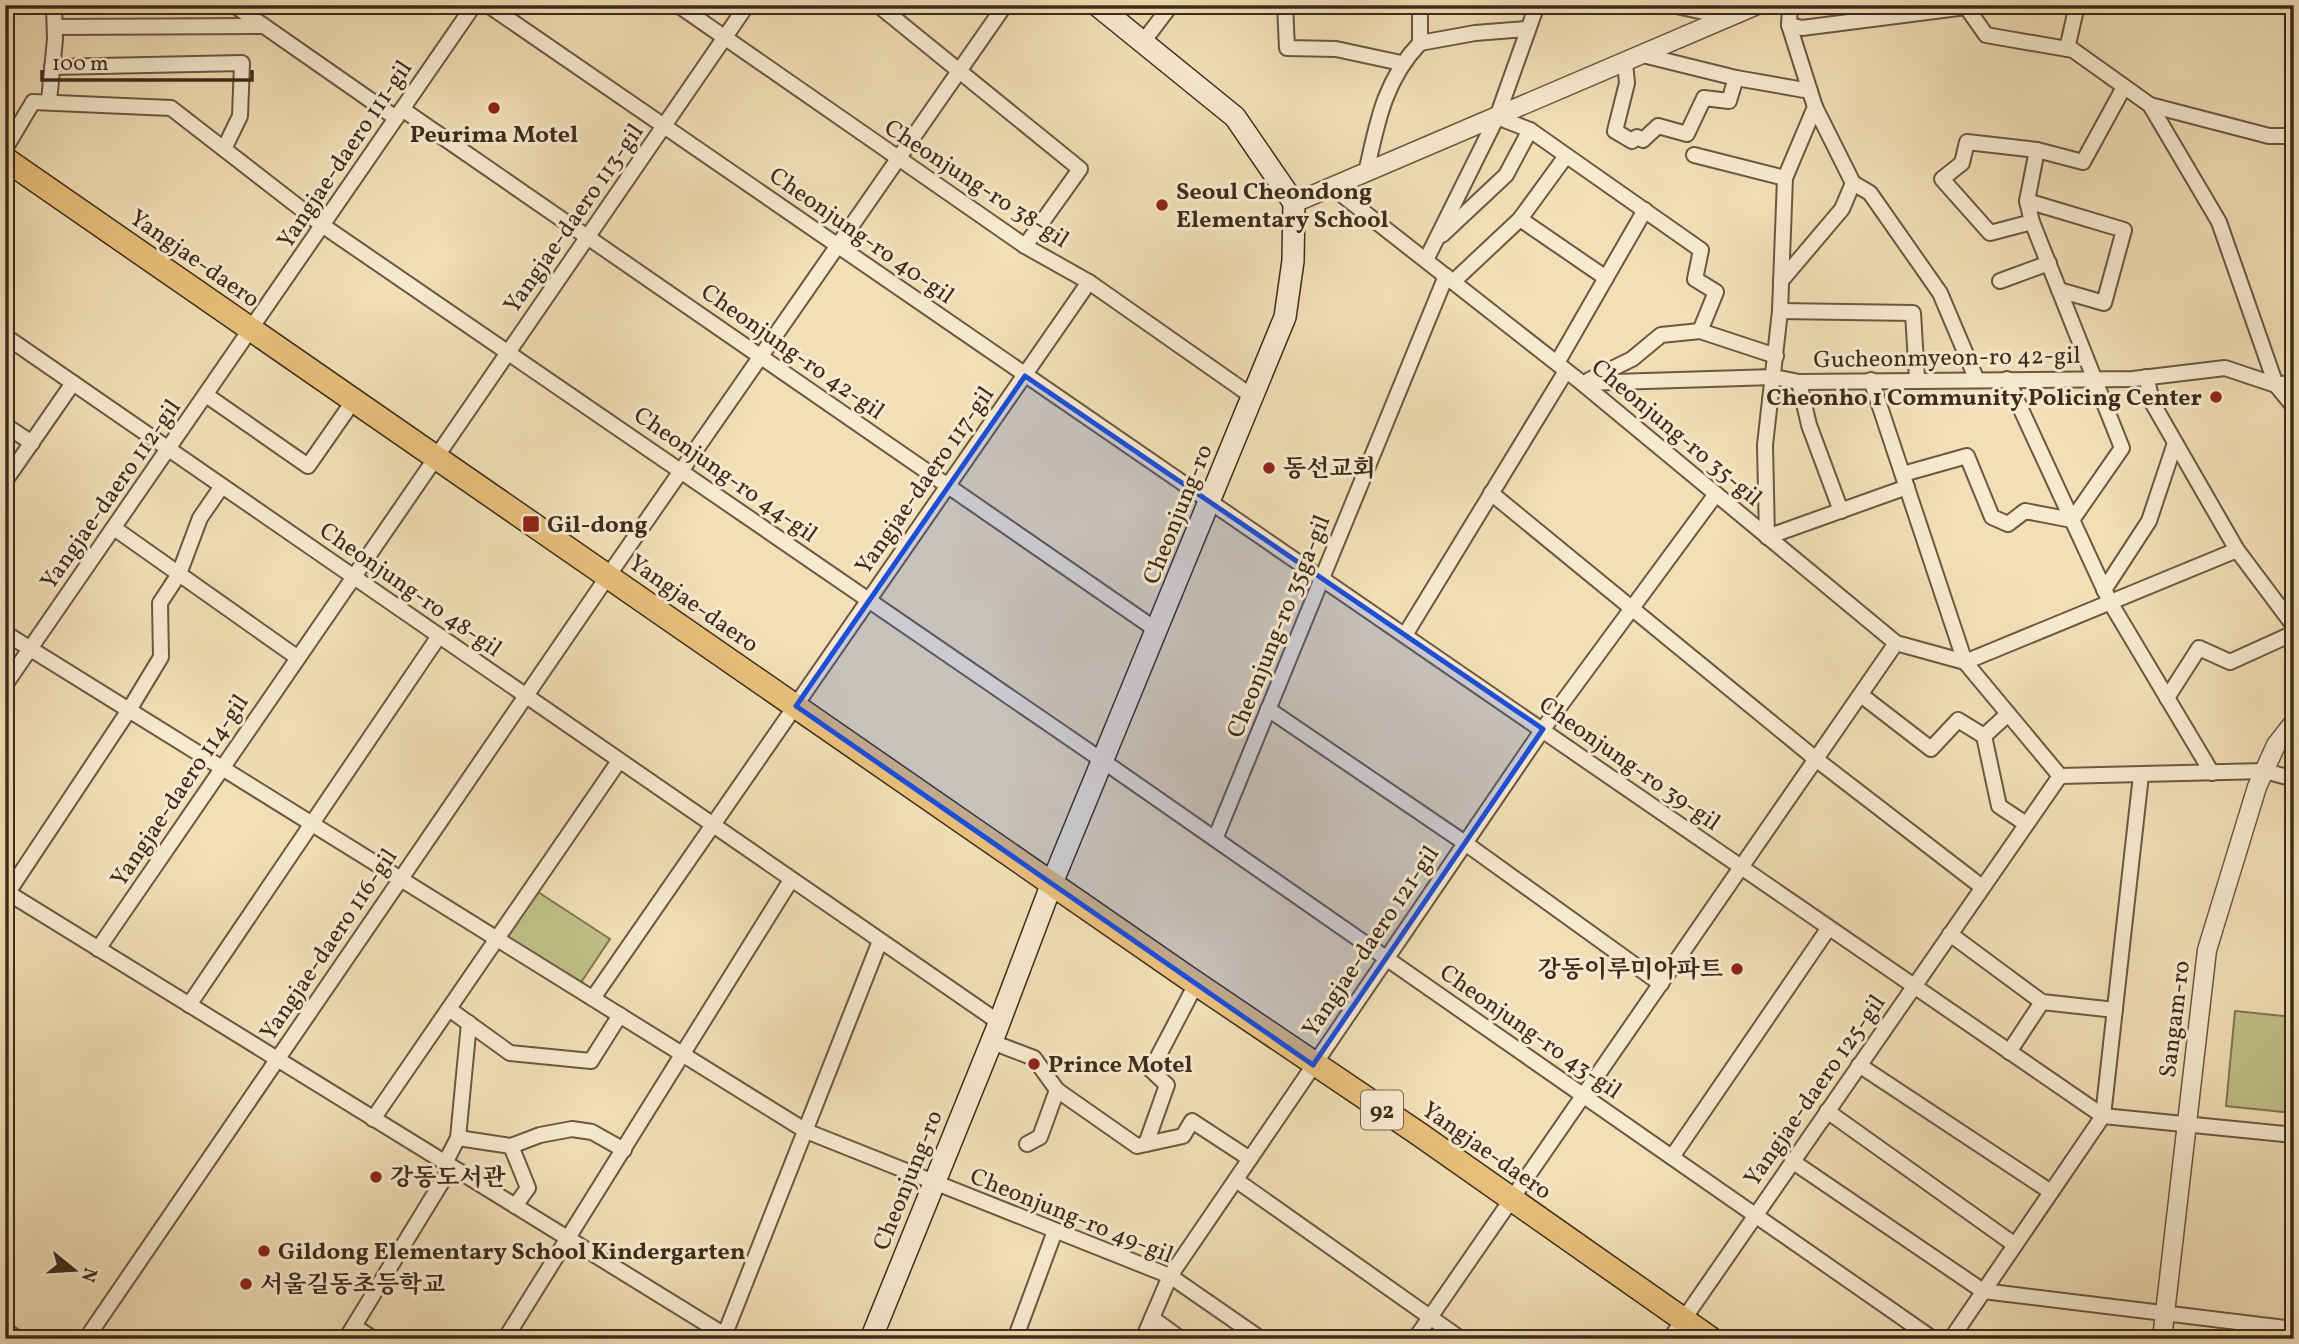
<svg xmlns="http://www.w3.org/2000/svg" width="2299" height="1344" font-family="Vollkorn,'Noto Serif KR',serif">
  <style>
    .green { fill: #c0c089; stroke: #7e7652; stroke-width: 2 }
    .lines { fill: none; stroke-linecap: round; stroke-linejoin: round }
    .minor-casing { stroke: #6a5842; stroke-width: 18 }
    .tertiary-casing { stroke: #6a5842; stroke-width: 21 }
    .secondary-casing { stroke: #3d2b1b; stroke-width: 24 }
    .primary-casing { stroke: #3d2b1b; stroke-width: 26 }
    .minor { stroke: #f7ead0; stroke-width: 14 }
    .tertiary { stroke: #f7ead0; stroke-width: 18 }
    .secondary { stroke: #f7ead0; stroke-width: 21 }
    .primary { stroke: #e9c07b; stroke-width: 23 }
    .marked { fill: #1d4ed8; fill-opacity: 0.2; stroke: #1d4ed8; stroke-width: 5; stroke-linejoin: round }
    .poi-dot { fill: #8f2418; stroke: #f7ead0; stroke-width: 2.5 }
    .labels { text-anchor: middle; stroke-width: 6; stroke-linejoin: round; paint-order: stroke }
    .shield { fill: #f7ead0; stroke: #756451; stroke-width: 2 }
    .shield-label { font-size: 23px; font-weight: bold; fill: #3d2b1b }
    .poi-label { font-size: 24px; font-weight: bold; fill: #3d2b1b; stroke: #f7ead0; text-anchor: start }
    .street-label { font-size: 24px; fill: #3d2b1b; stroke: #f7ead0 }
  </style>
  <rect width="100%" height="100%" fill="#f2dfb6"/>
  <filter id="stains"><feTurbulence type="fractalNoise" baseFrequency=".00286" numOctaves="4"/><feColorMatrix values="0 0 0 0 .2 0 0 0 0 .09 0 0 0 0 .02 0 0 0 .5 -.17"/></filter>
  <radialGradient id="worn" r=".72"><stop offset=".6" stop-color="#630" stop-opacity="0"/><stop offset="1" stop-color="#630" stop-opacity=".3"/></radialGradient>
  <g class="green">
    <path d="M 535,890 L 610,939 L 580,984 L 504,938 Z"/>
    <path d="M 2235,1011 L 2294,1017 L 2294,1113 L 2226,1106 Z"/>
  </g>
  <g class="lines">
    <g class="minor-casing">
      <g id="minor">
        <path d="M 234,5 L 396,118"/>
        <path d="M 488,5 L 2103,1116 L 2294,1135"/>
        <path d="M 678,5 L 1025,246 L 1089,282 L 1253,397"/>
        <path d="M 878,5 L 1080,169 L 1025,246"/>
        <path d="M 1285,5 L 1287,48 L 1336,49 L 1401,63"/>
        <path d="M 1672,5 L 1727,17 L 1728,5"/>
        <path d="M 1790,5 L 1789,25 L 1815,107 L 1785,178 L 1780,311 L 1765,445 L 1767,537 L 1907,487"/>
        <path d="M 1965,5 L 1986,35 L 2073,50 L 2150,105 L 2219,222 L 2276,385 L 2294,407"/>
        <path d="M 1789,25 L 1802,28 L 1966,7"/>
        <path d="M 55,27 L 264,26"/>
        <path d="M 1143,42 L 1171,5"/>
        <path d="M 1420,43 L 1475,33 L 1527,29"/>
        <path d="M 2067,49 L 2077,5"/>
        <path d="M 1643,55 L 1736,78 L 1810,91"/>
        <path d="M 1625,63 L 1627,83 L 1615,131 L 1632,141 L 1637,137 L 1643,140 L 1658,126 L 1687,134 L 1704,98 L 1729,101 L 1736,78"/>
        <path d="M 52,67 L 242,63 L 240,116 L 224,149"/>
        <path d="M 49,101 L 55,39 L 54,5"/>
        <path d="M 2150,105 L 2269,136 L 2294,136"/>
        <path d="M 402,109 L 1158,631"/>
        <path d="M 1497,117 L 1530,130 L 1701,250 L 1695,279 L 1716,292 L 1700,331"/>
        <path d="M 5,149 L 33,102 L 171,108 L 322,225 L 1103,761 L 1933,1339"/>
        <path d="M 1694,155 L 1785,178"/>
        <path d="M 1366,173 C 1377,123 1384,81 1420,43 L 1420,5"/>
        <path d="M 1853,183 L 1870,193 L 1940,293 L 1976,378"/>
        <path d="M 1332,187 L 1582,383 L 1896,643 L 1965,662 L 2060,776"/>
        <path d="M 2027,201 L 2124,230 L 2104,303 L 2059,290"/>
        <path d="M 1520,219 L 1606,278"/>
        <path d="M 2032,222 L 1990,233 L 1942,179 L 1962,163 L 1967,142 L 2037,150 L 2083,162 L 2124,87"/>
        <path d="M 1442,235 L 1506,175 L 1530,130"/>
        <path d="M 1426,260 L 1497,117 L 1537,5"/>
        <path d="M 1454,281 L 1520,219 L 1566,156"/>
        <path d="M 1781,281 L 1842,209 L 1853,183 L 1815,107"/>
        <path d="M 2000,281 L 2049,263"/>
        <path d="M 1780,311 L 1913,313 L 1917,379"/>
        <path d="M 5,336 L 1000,1023"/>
        <path d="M 1557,363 L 1645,210"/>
        <path d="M 2146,377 L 2153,404 L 2237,550 L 2294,626"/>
        <path d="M 2007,379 L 2110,602 L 2212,773"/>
        <path d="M 1589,380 L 1632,359 L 1661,335 L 1700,331 L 1776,356"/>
        <path d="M 1871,380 L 1965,662"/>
        <path d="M 1799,382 L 1809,425 L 1841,511"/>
        <path d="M 1582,383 L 1774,377 L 1799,382 L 2133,379 L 2225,368 L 2276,385 L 2294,382"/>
        <path d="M 206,395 L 308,466 L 354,400"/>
        <path d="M 5,425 L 32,443"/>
        <path d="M 1903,474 L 1967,456 L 1992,517 L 2008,524 L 2025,511 L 2072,520 L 2122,448 L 2032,222 L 2027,201 L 2037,150"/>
        <path d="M 5,481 L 73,383"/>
        <path d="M 1491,493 L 1817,760 L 1982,887"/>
        <path d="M 114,528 L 298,658"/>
        <path d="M 2104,590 L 2149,521 L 2175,443"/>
        <path d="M 5,633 L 806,1131 L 1170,1276 L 1261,1339"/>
        <path d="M 1405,635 L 1566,371"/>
        <path d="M 1965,662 L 2237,550"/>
        <path d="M 5,685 L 474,5"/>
        <path d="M 1861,695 L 1931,749 L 1958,720 L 1984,736 L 1999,806 L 2026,824"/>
        <path d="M 2167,698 L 2199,648 L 2230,662 L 2294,633"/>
        <path d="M 1268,709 L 1465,843 L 1661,984"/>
        <path d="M 1984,736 L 2008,714"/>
        <path d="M 2060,776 L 2265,771 L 2294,779"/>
        <path d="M 1215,839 L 1446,276"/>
        <path d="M 5,891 L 731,1339"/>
        <path d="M 5,897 L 129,710 L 161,657 L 160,603 L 179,574 L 200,518 L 222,486"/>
        <path d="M 1950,934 L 2042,1002 L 2115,1010"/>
        <path d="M 98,949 L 747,5"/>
        <path d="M 593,998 L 1089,282"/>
        <path d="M 189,1005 L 439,636"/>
        <path d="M 449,1009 L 510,1053 L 591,1061 L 620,1015"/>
        <path d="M 992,1042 L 1034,1058 L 1057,1090 L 1137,1146 L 1183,1136 L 1192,1121 L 1250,1159"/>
        <path d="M 2009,1052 L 2042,1002"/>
        <path d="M 1859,1065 L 2051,1192"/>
        <path d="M 1827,1111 L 2015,1245"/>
        <path d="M 373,1119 L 619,761"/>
        <path d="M 458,1138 L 511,1146 L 540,1135 L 572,1129 L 592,1132 L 624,1150"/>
        <path d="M 1027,1144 L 1040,1137 L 1057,1090"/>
        <path d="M 1146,1144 L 1167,1085 L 1151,1070 L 1196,984"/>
        <path d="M 511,1146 L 528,1188 L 515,1206"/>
        <path d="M 1672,1157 L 1828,929"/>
        <path d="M 1792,1161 L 1983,1291 L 2294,1329"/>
        <path d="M 445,1163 L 458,1138 L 469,1023"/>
        <path d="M 1236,1180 L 1461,1339"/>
        <path d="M 1152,1318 L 1181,1339"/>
        <path d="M 354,1326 L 374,1339"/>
        <path d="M 5,1330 L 18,1339"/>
        <path d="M 86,1339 L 608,576 L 1005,5"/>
        <path d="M 346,1339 L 451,1167"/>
        <path d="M 505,1339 L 791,880"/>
        <path d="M 723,1339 L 880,941"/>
        <path d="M 1015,1339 L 1055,1231"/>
        <path d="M 1143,1339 L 1170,1276 L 1543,729 L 1716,494"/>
        <path d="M 1415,1339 L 1896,643"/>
        <path d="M 1670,1339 L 2060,776"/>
        <path d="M 1951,1339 L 2103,1116 L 2141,775"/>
      </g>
    </g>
    <g class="tertiary-casing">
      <g id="tertiary">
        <path d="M 1294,203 L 1757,5"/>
        <path d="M 2162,1339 L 2207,950 L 2257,787 L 2276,745 L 2294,722"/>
      </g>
    </g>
    <g class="secondary-casing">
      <path id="secondary" d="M 871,1339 L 996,1031 L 1052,883 L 1285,317 L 1293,261 L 1294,203 L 1235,117 L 1097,5"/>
    </g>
    <g class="primary-casing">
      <path id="primary" d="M 5,159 L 1188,978 L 1419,1134 L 1711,1339"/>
    </g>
    <use href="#minor" class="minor"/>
    <use href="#tertiary" class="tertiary"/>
    <use href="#secondary" class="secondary"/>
    <use href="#primary" class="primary"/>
  </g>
  <path class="marked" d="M 1025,376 L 1543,729 L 1313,1065 L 796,706 Z"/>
  <g class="poi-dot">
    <circle cx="494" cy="108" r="7"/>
    <circle cx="1162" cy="205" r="7"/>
    <circle cx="2216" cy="397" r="7"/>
    <circle cx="1269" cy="468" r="7"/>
    <rect x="522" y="515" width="18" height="18" rx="3.5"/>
    <circle cx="1737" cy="969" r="7"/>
    <circle cx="1034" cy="1064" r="7"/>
    <circle cx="376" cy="1177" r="7"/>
    <circle cx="264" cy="1251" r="7"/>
    <circle cx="246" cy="1284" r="7"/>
  </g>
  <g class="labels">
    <rect class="shield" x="1361" y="1090.5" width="42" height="39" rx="5"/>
    <g class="shield-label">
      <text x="1382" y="1118">92</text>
    </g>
    <g class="poi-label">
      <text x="494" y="142" text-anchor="middle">Peurima Motel</text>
      <text x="1176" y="199">Seoul Cheondong<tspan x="1176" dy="28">Elementary School</tspan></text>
      <text x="2202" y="405" text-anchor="end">Cheonho 1 Community Policing Center</text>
      <text x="1283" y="476">동선교회</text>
      <text x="547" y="532">Gil-dong</text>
      <text x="1723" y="977" text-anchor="end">강동이루미아파트</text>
      <text x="1048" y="1072">Prince Motel</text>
      <text x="390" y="1185">강동도서관</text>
      <text x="278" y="1259">Gildong Elementary School Kindergarten</text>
      <text x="260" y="1292">서울길동초등학교</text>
    </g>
    <g class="street-label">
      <text transform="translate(344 154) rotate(-56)" y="8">Yangjae-daero 111-gil</text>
      <text transform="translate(977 183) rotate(33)" y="8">Cheonjung-ro 38-gil</text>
      <text transform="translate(573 218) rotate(-55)" y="8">Yangjae-daero 113-gil</text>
      <text transform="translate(862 235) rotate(35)" y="8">Cheonjung-ro 40-gil</text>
      <text transform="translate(195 258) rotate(35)" y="8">Yangjae-daero</text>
      <text transform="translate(793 351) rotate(35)" y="8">Cheonjung-ro 42-gil</text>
      <text transform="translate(1947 357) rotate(-1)" y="8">Gucheonmyeon-ro 42-gil</text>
      <text transform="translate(1677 432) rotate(40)" y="8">Cheonjung-ro 35-gil</text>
      <text transform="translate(726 474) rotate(35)" y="8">Cheonjung-ro 44-gil</text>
      <text transform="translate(924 480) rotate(-55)" y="8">Yangjae-daero 117-gil</text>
      <text transform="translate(110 494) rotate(-55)" y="8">Yangjae-daero 112-gil</text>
      <text transform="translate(1177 514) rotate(-68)" y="8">Cheonjung-ro</text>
      <text transform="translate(411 589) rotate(35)" y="8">Cheonjung-ro 48-gil</text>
      <text transform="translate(694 603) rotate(35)" y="8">Yangjae-daero</text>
      <text transform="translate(1278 626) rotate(-68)" y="8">Cheonjung-ro 35ga-gil</text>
      <text transform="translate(1630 763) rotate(35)" y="8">Cheonjung-ro 39-gil</text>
      <text transform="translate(179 790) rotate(-56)" y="8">Yangjae-daero 114-gil</text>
      <text transform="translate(1370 941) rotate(-56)" y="8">Yangjae-daero 121-gil</text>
      <text transform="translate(328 944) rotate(-56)" y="8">Yangjae-daero 116-gil</text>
      <text transform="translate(2174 1019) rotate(-83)" y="8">Sangam-ro</text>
      <text transform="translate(1531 1031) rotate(35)" y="8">Cheonjung-ro 43-gil</text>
      <text transform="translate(1814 1090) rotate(-55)" y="8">Yangjae-daero 125-gil</text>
      <text transform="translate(1487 1150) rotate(35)" y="8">Yangjae-daero</text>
      <text transform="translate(907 1180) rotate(-68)" y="8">Cheonjung-ro</text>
      <text transform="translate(1072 1215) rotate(22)" y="8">Cheonjung-ro 49-gil</text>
    </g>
  </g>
  <rect width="2299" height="1344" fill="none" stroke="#f2dfb6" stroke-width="28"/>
  <rect x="7" y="7" width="2285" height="1330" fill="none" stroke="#3d2b1b" stroke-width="3.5"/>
  <rect x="14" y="14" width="2271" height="1316" fill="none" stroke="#3d2b1b" stroke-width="2"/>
  <g transform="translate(74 1270) rotate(108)" stroke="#f7ead0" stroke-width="5" paint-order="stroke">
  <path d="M0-5L12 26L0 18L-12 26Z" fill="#3d2b1b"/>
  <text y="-10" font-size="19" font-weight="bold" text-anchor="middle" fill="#3d2b1b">N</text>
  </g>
  <path d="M42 70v10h210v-10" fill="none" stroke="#3d2b1b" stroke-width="3.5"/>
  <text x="52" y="70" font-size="21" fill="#3d2b1b" stroke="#f7ead0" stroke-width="5" paint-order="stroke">100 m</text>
  <rect width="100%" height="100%" filter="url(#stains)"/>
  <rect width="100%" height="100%" fill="url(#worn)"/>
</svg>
